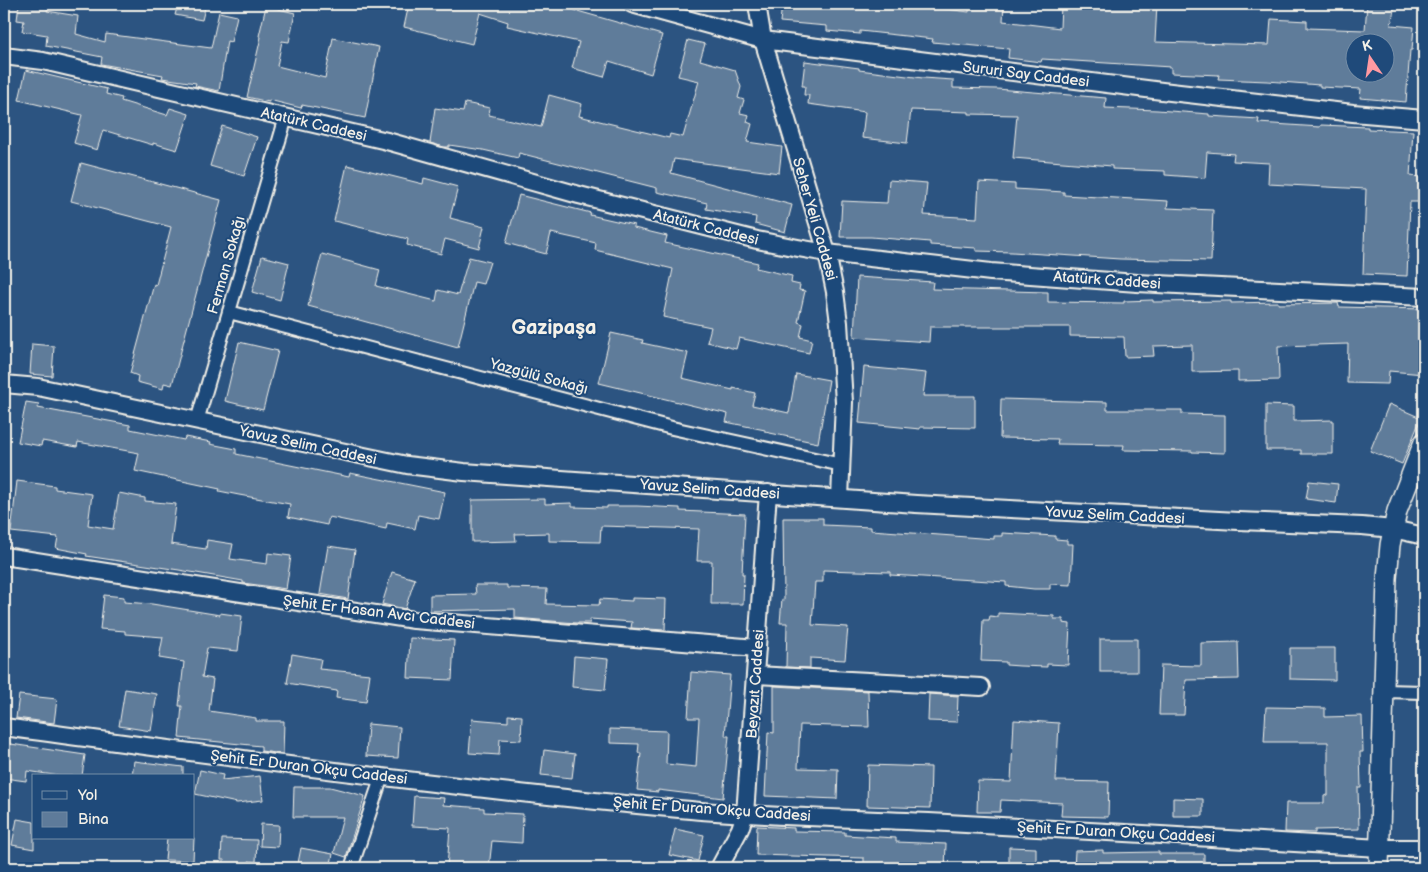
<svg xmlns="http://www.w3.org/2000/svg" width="1428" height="872" font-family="'Balsamiq Sans',sans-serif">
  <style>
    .building { fill: #5e7b9a; stroke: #f4f1e8; fill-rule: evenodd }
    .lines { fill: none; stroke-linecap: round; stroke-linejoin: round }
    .minor-casing { stroke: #f4f1e8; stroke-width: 16 }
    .tertiary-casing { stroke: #f4f1e8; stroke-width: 20 }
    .secondary-casing { stroke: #f4f1e8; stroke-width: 22 }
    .minor { stroke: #1f4a7a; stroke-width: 12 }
    .tertiary { stroke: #1f4a7a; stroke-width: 16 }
    .secondary { stroke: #1f4a7a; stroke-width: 19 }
    .labels { text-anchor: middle; stroke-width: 4; stroke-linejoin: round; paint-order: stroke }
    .street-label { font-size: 15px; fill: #f4f1e8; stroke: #1f4a7a }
    .district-label { font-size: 20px; font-weight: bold; fill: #f4f1e8; stroke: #1f4a7a }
  </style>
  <rect width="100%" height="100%" fill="#2c5481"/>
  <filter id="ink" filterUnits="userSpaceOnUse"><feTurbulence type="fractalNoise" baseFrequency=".02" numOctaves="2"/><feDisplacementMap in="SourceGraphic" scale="10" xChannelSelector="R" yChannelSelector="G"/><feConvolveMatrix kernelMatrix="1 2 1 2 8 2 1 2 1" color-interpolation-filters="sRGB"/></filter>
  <g filter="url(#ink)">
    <g class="building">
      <path d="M 19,4 L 48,4 L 47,11 L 78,16 L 76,34 L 105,42 L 106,34 L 211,48 L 219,12 L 237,16 L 231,42 L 227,41 L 219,91 L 195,86 L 196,83 L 162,78 L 163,75 L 101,64 L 102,57 L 46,46 L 47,35 L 22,31 L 24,21 L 17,20 Z"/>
      <path d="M 178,4 L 206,4 L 202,20 L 175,15 Z"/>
      <path d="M 409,4 L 575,4 L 574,10 L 662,35 L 651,74 L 609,61 L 604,77 L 572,68 L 579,42 L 507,26 L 508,22 L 480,13 L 472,44 L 404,27 Z"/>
      <path d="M 782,4 L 932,4 L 931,7 L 969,12 L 969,4 L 1004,4 L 1003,21 L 1060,28 L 1061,4 L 1157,4 L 1155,42 L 1269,45 L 1271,19 L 1307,21 L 1307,28 L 1365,30 L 1367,4 L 1395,4 L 1391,25 L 1414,27 L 1412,50 L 1410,50 L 1406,102 L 1360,98 L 1361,89 L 1320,87 L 1320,85 L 1267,81 L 1218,79 L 1219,75 L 1171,73 L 1171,67 L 1042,59 L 1041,62 L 1008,58 L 1009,49 L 932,42 L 933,39 L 860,31 L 860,34 L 827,31 L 827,26 L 780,22 ZM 1356,42 L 1386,42 L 1386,72 L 1356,72 Z"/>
      <path d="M 266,6 L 295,13 L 289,42 L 282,41 L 277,66 L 325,78 L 333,38 L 379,47 L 365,118 L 302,105 L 301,108 L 269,100 L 269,102 L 247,97 L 261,37 L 259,36 Z"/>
      <path d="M 688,40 L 705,44 L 700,60 L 735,70 L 741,87 L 738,98 L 744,100 L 740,113 L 749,115 L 747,122 L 752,124 L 747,142 L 782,147 L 779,173 L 674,159 L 671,173 L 792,205 L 785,232 L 755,224 L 756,217 L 706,209 L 707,203 L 657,192 L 657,188 L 519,153 L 518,158 L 483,150 L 449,145 L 449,147 L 444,147 L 430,143 L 435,108 L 463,112 L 465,103 L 490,108 L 489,115 L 541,127 L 549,95 L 582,104 L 579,116 L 669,138 L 670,134 L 683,137 L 699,81 L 678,76 Z"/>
      <path d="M 805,61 L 859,68 L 859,70 L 923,78 L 953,80 L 953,88 L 997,89 L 1106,98 L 1105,108 L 1157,110 L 1209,114 L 1209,116 L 1259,119 L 1258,123 L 1320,127 L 1321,125 L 1368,127 L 1368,129 L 1413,131 L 1410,176 L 1422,177 L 1421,202 L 1410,202 L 1407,276 L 1363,274 L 1366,189 L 1268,184 L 1269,163 L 1233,161 L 1234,154 L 1207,152 L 1205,178 L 1165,175 L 1165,171 L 1112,169 L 1112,166 L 1013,158 L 1017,115 L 969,114 L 969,112 L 911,110 L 907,143 L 862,138 L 865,112 L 808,104 L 809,95 L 804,95 L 805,86 L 802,86 Z"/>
      <path d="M 26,70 L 107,89 L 106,94 L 122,98 L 121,101 L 167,115 L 170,108 L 189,114 L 177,150 L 153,143 L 153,145 L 103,130 L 97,150 L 74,143 L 82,115 L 19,100 Z"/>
      <path d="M 222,126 L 257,137 L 244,176 L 210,166 Z"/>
      <path d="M 81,163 L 221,200 L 172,385 L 164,383 L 163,389 L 137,382 L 138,376 L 130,373 L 154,284 L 156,285 L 171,227 L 71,201 Z"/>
      <path d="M 347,165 L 423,184 L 424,178 L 458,187 L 450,218 L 484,227 L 479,248 L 445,239 L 441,254 L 407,245 L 408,239 L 334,221 Z"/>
      <path d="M 889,180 L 927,183 L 924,215 L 977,218 L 979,182 L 1015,184 L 1015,189 L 1064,192 L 1064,195 L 1168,201 L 1167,208 L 1213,210 L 1211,261 L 1120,259 L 1012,252 L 976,251 L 976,248 L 930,245 L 930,242 L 871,237 L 840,237 L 842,201 L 887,203 Z"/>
      <path d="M 519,195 L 591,213 L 590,215 L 634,225 L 634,228 L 667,236 L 665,243 L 758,263 L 756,268 L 792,276 L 791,283 L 800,285 L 799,290 L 805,291 L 798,322 L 803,324 L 800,337 L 812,340 L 809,353 L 739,338 L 736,349 L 707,342 L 711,327 L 663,317 L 673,269 L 595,250 L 596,243 L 551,233 L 546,254 L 506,243 Z"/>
      <path d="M 322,254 L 380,270 L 376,286 L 436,301 L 438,290 L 458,295 L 469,257 L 490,262 L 483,284 L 474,282 L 458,347 L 308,306 Z"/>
      <path d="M 262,256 L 289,263 L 280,300 L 252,292 Z"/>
      <path d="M 857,277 L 933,282 L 932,289 L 1048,292 L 1048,302 L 1124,303 L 1124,301 L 1153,300 L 1153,302 L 1231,301 L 1231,303 L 1278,302 L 1278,304 L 1338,303 L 1339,307 L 1424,309 L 1424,374 L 1389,371 L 1388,384 L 1347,383 L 1348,344 L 1278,346 L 1279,380 L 1238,381 L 1238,371 L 1192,372 L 1192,345 L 1153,346 L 1154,356 L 1125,357 L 1124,337 L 1070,336 L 1070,327 L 930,327 L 929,342 L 854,337 Z"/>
      <path d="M 611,333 L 643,340 L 642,343 L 688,353 L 682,378 L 733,390 L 733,388 L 755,393 L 752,405 L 789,413 L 796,374 L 829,380 L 818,443 L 765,432 L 765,430 L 726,422 L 728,414 L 599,383 Z"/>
      <path d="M 239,342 L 278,351 L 263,410 L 225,401 Z"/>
      <path d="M 32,344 L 54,346 L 52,376 L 30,374 Z"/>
      <path d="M 864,367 L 926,373 L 923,396 L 975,396 L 975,428 L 920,427 L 920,429 L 859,423 Z"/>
      <path d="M 1001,399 L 1107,402 L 1107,410 L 1182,410 L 1182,414 L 1225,415 L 1225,453 L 1192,452 L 1192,451 L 1123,450 L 1124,445 L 1057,444 L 1058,439 L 1000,438 Z"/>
      <path d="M 26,402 L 39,404 L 38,408 L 130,425 L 130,429 L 184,440 L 185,437 L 211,442 L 210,444 L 236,449 L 236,454 L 349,477 L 350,473 L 445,492 L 439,519 L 418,515 L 415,529 L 387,523 L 386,529 L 329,517 L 327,525 L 288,517 L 290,504 L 239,495 L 219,491 L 220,489 L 135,471 L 139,453 L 78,442 L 77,447 L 42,441 L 41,446 L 18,442 Z"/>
      <path d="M 1389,404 L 1421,418 L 1402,464 L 1370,451 Z"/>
      <path d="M 1266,405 L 1294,406 L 1294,421 L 1333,420 L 1333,454 L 1301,454 L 1301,450 L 1266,450 Z"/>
      <path d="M 17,481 L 55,486 L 55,489 L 92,494 L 88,525 L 113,529 L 119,493 L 145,498 L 145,501 L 176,504 L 171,544 L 206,549 L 207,540 L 233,544 L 230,559 L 267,564 L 268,553 L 291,556 L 286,589 L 243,583 L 243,581 L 179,570 L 86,556 L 87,554 L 56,548 L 58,537 L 11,532 Z"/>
      <path d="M 1309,481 L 1338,484 L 1336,503 L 1306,499 Z"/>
      <path d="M 545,499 L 545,504 L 572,503 L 572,507 L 607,508 L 607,506 L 637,506 L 680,508 L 680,511 L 745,514 L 742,574 L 744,574 L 743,604 L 711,604 L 712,561 L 697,561 L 699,529 L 601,526 L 600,542 L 549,541 L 549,533 L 515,534 L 516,541 L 472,542 L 472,500 Z"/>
      <path d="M 783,518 L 823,518 L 823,525 L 871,527 L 871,530 L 994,539 L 994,536 L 1002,536 L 1002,533 L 1055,536 L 1055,539 L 1067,540 L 1067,544 L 1073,544 L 1071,585 L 1050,584 L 1050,589 L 1034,589 L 1006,586 L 1006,582 L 890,575 L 890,572 L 823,570 L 823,582 L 815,582 L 812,625 L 848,627 L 845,660 L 810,658 L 810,668 L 786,667 L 787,623 L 780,623 L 782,599 L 784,600 Z"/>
      <path d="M 328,546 L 355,550 L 348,599 L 320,594 Z"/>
      <path d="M 392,572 L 415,579 L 405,609 L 382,604 Z"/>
      <path d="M 475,585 L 507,585 L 507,588 L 547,589 L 546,604 L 599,605 L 600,599 L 632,601 L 632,598 L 666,599 L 665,630 L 631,628 L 632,622 L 590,619 L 590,623 L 576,623 L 515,618 L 515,609 L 430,611 L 430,595 L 476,594 Z"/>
      <path d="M 104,595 L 124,597 L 124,602 L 152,604 L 220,615 L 220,613 L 242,616 L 238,651 L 207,648 L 202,677 L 213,679 L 209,711 L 256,718 L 256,721 L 284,721 L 283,754 L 261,751 L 261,746 L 179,738 L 182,706 L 179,706 L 184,662 L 159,658 L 163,637 L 125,634 L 125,631 L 100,629 Z"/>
      <path d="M 998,613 L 1054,616 L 1054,619 L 1063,619 L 1063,623 L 1070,624 L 1068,665 L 1047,664 L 1047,667 L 1020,666 L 1006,665 L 1006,662 L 981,661 L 983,620 L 989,620 L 990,616 L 998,617 Z"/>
      <path d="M 410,638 L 454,640 L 452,680 L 408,678 Z"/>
      <rect x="1100" y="639" width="37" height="33"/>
      <path d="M 1238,642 L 1239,679 L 1186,680 L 1184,715 L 1159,715 L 1161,665 L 1201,666 L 1201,643 Z"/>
      <path d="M 1290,648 L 1335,648 L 1335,680 L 1290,679 Z"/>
      <path d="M 292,654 L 321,659 L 319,669 L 370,674 L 366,702 L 336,698 L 337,691 L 287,683 Z"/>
      <path d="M 574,656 L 608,659 L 605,690 L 572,687 Z"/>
      <path d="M 691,672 L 730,675 L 725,736 L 729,736 L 723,798 L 658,790 L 658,792 L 637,790 L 641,753 L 638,753 L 639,744 L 610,743 L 610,729 L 667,731 L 666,764 L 696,767 L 699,718 L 688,718 Z"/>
      <path d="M 774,686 L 868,691 L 869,727 L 800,725 L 798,768 L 838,769 L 837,799 L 765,796 L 768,732 L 774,733 Z"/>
      <path d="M 125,689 L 157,694 L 151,731 L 119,726 Z"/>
      <path d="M 929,694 L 958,696 L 957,722 L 928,721 Z"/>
      <path d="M 19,695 L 57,699 L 54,723 L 16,718 Z"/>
      <path d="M 1266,707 L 1325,708 L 1325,717 L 1362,716 L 1363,752 L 1360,752 L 1361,788 L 1358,788 L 1359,829 L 1315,830 L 1315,833 L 1285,832 L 1286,803 L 1324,803 L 1324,796 L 1328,795 L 1328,742 L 1264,742 Z"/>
      <path d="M 508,715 L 522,716 L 521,740 L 500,739 L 499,755 L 469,753 L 472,719 L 508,722 Z"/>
      <path d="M 1014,720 L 1059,723 L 1056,781 L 1109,782 L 1108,817 L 1061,816 L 1062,803 L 1001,800 L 1000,812 L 977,812 L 978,781 L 1011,782 Z"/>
      <path d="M 368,724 L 400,727 L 398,758 L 366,756 Z"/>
      <path d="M 4,743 L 85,755 L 82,776 L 60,776 L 27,771 L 26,781 L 4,778 Z"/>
      <path d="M 544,750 L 575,754 L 572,778 L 541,775 Z"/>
      <path d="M 134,761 L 183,767 L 183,776 L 132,776 Z"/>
      <path d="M 868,765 L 931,767 L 930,808 L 867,806 Z"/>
      <path d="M 200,770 L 223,775 L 222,780 L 260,776 L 263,800 L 237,803 L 195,794 Z"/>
      <path d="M 294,787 L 330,787 L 365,796 L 346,857 L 334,853 L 343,817 L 293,817 Z"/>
      <path d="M 414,796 L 444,798 L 443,805 L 484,808 L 484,812 L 523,814 L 522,843 L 492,841 L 489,868 L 447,868 L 450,828 L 412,826 Z"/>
      <path d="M 1173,798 L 1203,799 L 1203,816 L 1173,816 Z"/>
      <path d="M 17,819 L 34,822 L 34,849 L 12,845 Z"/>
      <path d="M 261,824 L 279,825 L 278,847 L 260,846 Z"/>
      <path d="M 757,826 L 794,828 L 794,831 L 845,832 L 845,835 L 896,838 L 896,842 L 946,844 L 945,868 L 864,867 L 864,858 L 756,855 Z"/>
      <path d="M 675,829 L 704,835 L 698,861 L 669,855 Z"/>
      <path d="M 167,838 L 194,838 L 193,861 L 165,860 Z"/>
      <path d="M 222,839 L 257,840 L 256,862 L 249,861 L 248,868 L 223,868 L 224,860 L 221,860 Z"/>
      <path d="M 1009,847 L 1036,848 L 1036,868 L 1009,868 Z"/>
      <path d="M 301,848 L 333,854 L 330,868 L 297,868 Z"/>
      <path d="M 1103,850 L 1103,853 L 1159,852 L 1159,854 L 1204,854 L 1204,868 L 1074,868 L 1075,851 Z"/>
    </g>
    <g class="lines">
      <g class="minor-casing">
        <g id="minor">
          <path d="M 229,312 L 672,428 L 842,465"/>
          <path d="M 197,421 L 286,117"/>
          <path d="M 1384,691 L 1424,692"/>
          <path d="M 351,868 L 382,776"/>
        </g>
      </g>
      <g class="tertiary-casing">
        <g id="tertiary">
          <path d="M 632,4 L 763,40 L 1162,91 L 1353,113 L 1424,119"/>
          <path d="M 757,4 L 763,40 L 827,253 L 835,292 L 839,323 L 844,402 L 840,498"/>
          <path d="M 4,56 L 43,61 L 387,141 L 579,195 L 757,240 L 798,248 L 827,253 L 991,272 L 1137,283 L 1424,297"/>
          <path d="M 4,384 L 38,387 L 407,465 L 464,472 L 916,504 L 1238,521 L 1362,526 L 1393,529 L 1424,536"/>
          <path d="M 4,556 L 414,620 L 757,648"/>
          <path d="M 756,675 L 981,687"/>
          <path d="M 4,727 C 228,757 454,789 679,809 C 762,817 846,818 929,822 C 1079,830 1230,839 1380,848 L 1424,848"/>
          <path d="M 719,868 L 740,829 L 745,814 L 768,493"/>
        </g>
      </g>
      <g class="secondary-casing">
        <path id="secondary" d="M 1379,868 L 1387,578 L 1390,545 L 1397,511 L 1424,442"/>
      </g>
      <use href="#minor" class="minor"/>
      <use href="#tertiary" class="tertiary"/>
      <use href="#secondary" class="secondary"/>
    </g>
  </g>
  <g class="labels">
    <g class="street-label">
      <text transform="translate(1026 74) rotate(7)" y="5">Sururi Say Caddesi</text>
      <text transform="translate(314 124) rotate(13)" y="5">Atatürk Caddesi</text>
      <text transform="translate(815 219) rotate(74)" y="5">Seher Yeli Caddesi</text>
      <text transform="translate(706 227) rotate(14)" y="5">Atatürk Caddesi</text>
      <text transform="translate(226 265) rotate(-74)" y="5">Ferman Sokağı</text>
      <text transform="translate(1107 280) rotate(4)" y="5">Atatürk Caddesi</text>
      <text transform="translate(539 376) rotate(15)" y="5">Yazgülü Sokağı</text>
      <text transform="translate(308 445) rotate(12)" y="5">Yavuz Selim Caddesi</text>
      <text transform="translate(710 489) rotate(4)" y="5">Yavuz Selim Caddesi</text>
      <text transform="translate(1115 515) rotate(3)" y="5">Yavuz Selim Caddesi</text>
      <text transform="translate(379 612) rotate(7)" y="5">Şehit Er Hasan Avcı Caddesi</text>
      <text transform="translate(755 684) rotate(-86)" y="5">Beyazıt Caddesi</text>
      <text transform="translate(309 767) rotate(7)" y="5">Şehit Er Duran Okçu Caddesi</text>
      <text transform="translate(712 809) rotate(4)" y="5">Şehit Er Duran Okçu Caddesi</text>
      <text transform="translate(1116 832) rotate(3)" y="5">Şehit Er Duran Okçu Caddesi</text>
    </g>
    <g class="district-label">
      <text x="554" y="334">Gazipaşa</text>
    </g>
  </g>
  <rect width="1428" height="872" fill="none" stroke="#1f4a7a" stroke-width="20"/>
  <rect x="10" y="10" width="1408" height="852" fill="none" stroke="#f4f1e8" stroke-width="2" filter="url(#ink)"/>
  <rect x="32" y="774" width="162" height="65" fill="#1f4a7a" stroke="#748da6"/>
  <rect x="42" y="791" width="25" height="8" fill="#1f4a7a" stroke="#748da6"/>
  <text x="78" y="800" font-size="15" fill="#f4f1e8">Yol</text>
  <rect x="42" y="812" width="25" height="15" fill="#5e7b9a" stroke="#748da6"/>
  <text x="78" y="824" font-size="15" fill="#f4f1e8">Bina</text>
  <g transform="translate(1370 58) rotate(347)"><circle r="24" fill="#1f4a7a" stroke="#748da6"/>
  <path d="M0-4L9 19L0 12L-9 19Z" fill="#ff9aa2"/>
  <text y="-8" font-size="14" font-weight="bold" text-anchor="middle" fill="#f4f1e8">K</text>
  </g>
</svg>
